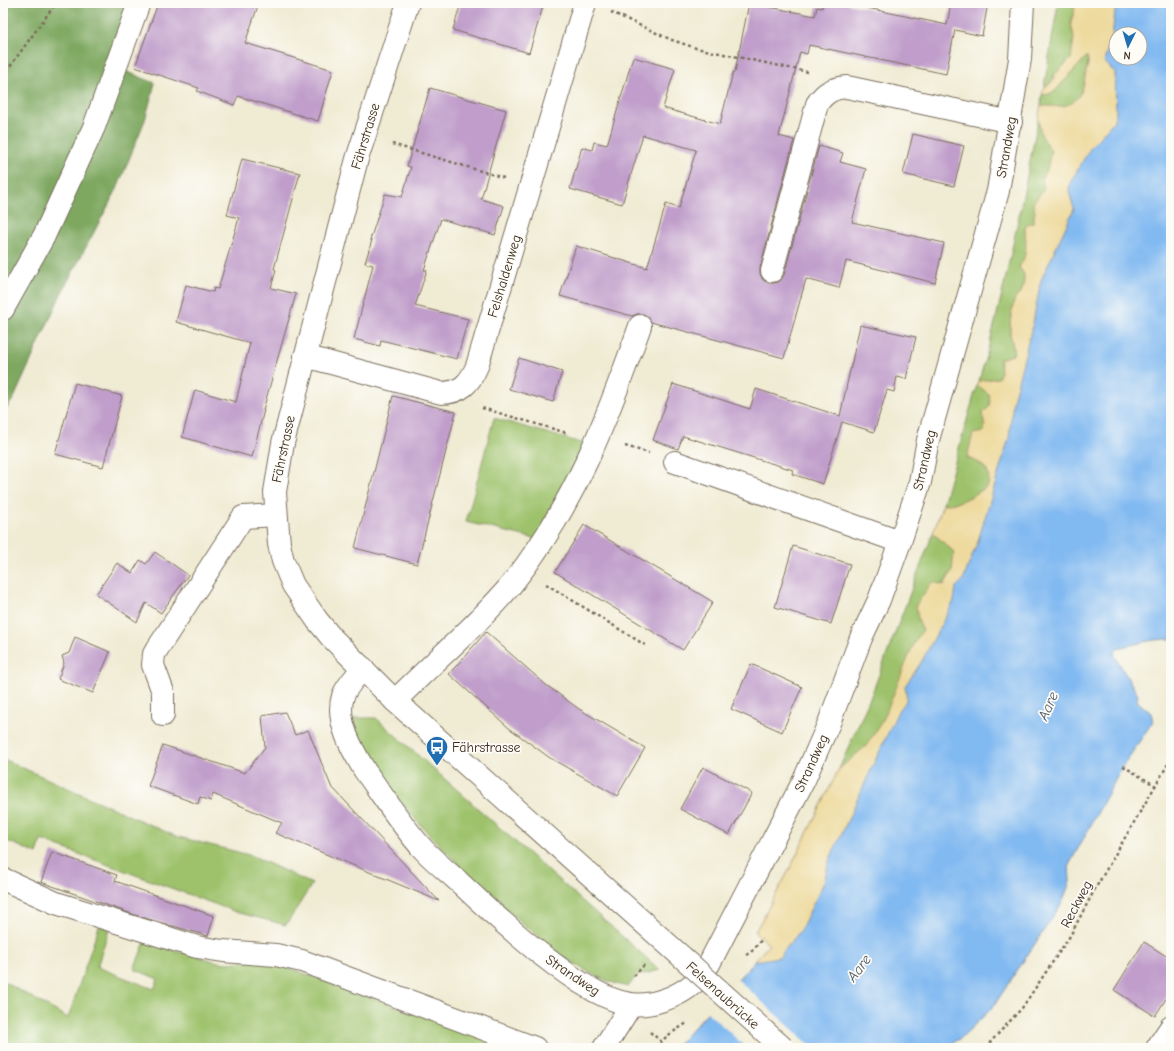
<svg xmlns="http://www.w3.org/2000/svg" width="1174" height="1051" font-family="'Comic Neue',sans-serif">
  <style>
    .green { fill: #9ec26c; stroke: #6c7645 }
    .forest { fill: #7ea860; stroke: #5c693f }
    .sand { fill: #eeda9e; stroke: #94825e; fill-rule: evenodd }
    .water { fill: #81b9f1; stroke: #5e7288; fill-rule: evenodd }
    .pier { fill: #f0ebd3 }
    .building { fill: #c09dca }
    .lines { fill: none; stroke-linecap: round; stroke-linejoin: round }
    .minor-casing { stroke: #7a6e5d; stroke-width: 24 }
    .path { stroke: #7a6e5d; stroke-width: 2.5; stroke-dasharray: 3 3; stroke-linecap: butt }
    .minor { stroke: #fff; stroke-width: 22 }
    .minor-bridge-casing { stroke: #7a6e5d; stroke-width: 24; stroke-linecap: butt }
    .minor-bridge { stroke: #fff; stroke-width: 22 }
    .labels { text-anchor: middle; stroke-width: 3.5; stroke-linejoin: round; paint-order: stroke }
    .street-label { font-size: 14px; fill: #3b2a1e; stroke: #fdfcf7 }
    .poi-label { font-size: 14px; fill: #3b2a1e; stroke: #fdfcf7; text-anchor: start }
    .water-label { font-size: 15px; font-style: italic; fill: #545c68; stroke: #fdfcf7 }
  </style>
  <rect width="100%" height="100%" fill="#fdfcf7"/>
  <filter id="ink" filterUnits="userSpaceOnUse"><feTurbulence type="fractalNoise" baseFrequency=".025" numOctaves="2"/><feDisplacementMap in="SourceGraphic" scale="8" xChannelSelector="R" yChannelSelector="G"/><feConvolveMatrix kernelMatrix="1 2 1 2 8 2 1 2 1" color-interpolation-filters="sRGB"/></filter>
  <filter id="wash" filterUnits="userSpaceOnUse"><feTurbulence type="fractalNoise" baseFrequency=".012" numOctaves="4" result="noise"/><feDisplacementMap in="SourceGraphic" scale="16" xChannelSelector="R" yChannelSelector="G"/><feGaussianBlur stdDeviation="0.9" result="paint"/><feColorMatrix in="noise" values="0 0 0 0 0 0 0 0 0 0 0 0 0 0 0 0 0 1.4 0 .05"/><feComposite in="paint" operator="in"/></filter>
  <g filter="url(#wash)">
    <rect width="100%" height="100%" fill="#f0ebd3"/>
    <g class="green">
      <path d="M 1058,3 L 1072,3 L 1075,8 L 1071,22 L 1074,38 L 1071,59 C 1066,64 1061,68 1056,73 C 1050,79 1054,82 1044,87 Z"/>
      <path d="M 1087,56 C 1089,65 1086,68 1085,77 C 1082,104 1067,111 1041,105 L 1042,95 L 1049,94 L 1055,91 Z"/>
      <path d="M 1038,120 L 1042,136 L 1051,151 L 1044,189 L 1034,203 L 1035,212 L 1033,223 L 1025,228 L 1027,249 L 1024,260 L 1019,267 L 1024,274 C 1024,284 1024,293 1015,298 C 1012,309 1010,319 1010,330 C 1010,339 1015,346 1013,355 L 1000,359 L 1001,372 L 998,378 L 979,381 C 1004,297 1021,206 1038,120 Z"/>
      <path d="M 977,385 L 989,394 L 991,404 L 984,421 L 985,426 L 983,432 L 979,434 L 967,458 C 982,463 992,470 988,486 C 975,495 959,505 943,504 Z"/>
      <path d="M 494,418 L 585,444 L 536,539 L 466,522 Z"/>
      <path d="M 933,533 L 954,552 L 952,571 L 918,619 L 923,630 C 900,666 894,712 867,745 C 859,754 848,762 839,769 L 871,696 Z"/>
      <path d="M 354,718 L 376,718 L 660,970 L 636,976 L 628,987 C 606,982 588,973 570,961 C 520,927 354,778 354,718 Z"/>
      <path d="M 3,759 L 175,836 L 253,856 L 312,884 L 286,925 L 236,912 L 41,840 L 37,854 L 3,839 Z"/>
      <path d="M 99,926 L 109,929 L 97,967 L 154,989 L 158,979 L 134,969 L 145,942 L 218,962 L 229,963 L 250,960 L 275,963 L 513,1048 L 3,1048 L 3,981 L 68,1018 Z"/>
    </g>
    <path class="forest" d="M 3,3 L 145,3 L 125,71 L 155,83 L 145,120 L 117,189 L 61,294 L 14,398 L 3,414 Z"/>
    <path class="sand" d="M 1072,3 L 1149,3 L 1123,193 L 802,970 L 675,1048 L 769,945 L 755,932 L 787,874 L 839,769 L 866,746 L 884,718 L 914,643 L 923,630 L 918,619 L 916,605 L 932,582 L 944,585 L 952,571 L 954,552 L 933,533 L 943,504 C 959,505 975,495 988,486 C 992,470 982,462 967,458 L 973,434 L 983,432 L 985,426 L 982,414 C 990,407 991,404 989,394 L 977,385 L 979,381 L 998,378 L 1001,372 L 1000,359 L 1013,355 C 1015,346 1010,339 1010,330 C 1010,319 1012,308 1015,298 C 1024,293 1024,284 1024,274 L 1019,267 C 1028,255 1026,243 1025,228 L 1028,224 L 1033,223 L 1035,212 L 1033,203 L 1044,189 L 1042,177 L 1047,170 L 1051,151 L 1042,136 L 1038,120 L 1041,105 C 1066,110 1082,104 1085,77 C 1086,69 1090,65 1087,56 L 1055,91 L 1049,94 L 1042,95 L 1044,87 L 1050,84 L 1054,80 L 1054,75 L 1071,59 L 1074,38 L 1071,22 L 1075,8 ZM 1116,34 L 1140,34 L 1140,58 L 1116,58 Z"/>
    <path class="water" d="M 1116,3 L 1171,3 L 1171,639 L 1153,640 L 1117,648 L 1114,655 L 1138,695 L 1137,701 L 1151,713 L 1153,721 L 1123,766 L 1069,865 L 1070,882 L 1062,903 L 993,1007 L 962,1037 L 946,1048 L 675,1048 L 755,961 L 779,957 L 800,931 L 824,882 L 829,861 L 899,709 C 908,702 907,698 905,686 L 922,661 L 954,601 L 956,587 L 963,580 L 978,541 L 1009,438 L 1013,401 L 1033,323 L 1041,280 L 1074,209 L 1069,191 L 1070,183 L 1091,147 L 1113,122 L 1116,114 L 1115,73 L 1104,61 L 1112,37 ZM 1116,34 L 1140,34 L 1140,58 L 1116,58 Z"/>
    <path class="pier" d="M 736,978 L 813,1048 L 747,1048 L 706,1011 Z"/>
    <g id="blocks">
      <g class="building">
        <path d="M 158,3 L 259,3 L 245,43 L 333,70 L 318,121 L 238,96 L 234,105 L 197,91 L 199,88 L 135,67 Z"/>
        <path d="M 461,3 L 544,3 L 529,53 L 453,30 Z"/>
        <path d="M 749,3 L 815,16 L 817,7 L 822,8 L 823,3 L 844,3 L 947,25 L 951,3 L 988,3 L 982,36 L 955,30 L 946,74 L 809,45 L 807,54 L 800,52 L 779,136 L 794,140 L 760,268 L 760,274 L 763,280 L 768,283 L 775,283 L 781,280 L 784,275 L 819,146 L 843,153 L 840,162 L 866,169 L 852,222 L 944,243 L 935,283 L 846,261 L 839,288 L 806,279 L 784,358 L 651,322 L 644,314 L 637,314 L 632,316 L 560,296 L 576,246 L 647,268 L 666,204 L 679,208 L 696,150 L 643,135 L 622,204 L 570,189 L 582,147 L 592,150 L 594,142 L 607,145 L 633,57 L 675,69 L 663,108 L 720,124 L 733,72 L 735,72 Z"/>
        <path d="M 430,88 L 506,110 L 481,199 L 504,206 L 495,235 L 441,219 L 424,270 L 427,270 L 415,306 L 468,319 L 457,359 L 381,340 L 380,346 L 354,339 L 373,265 L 365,263 L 372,240 L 370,240 L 385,194 L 402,197 L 411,167 L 407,166 Z"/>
        <path d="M 913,134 L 964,146 L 954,186 L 903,174 Z"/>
        <path d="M 242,159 L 300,173 L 274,269 L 276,270 L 271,288 L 296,294 L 263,410 L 264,410 L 252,457 L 182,437 L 195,390 L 236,402 L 250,343 L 176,322 L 186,285 L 213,292 L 214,288 L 218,289 L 239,218 L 227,215 Z"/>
        <path d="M 860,325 L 916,337 L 906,379 L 897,377 L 894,392 L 887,390 L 874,432 L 842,422 L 823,484 L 792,474 L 793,470 L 683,436 L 678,449 L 653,440 L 673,384 L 750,409 L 756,389 L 840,416 Z"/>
        <path d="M 519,358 L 562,372 L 553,402 L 509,389 Z"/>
        <path d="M 75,383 L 122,396 L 103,467 L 55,454 Z"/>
        <path d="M 393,396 L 456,412 L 417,564 L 355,548 Z"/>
        <path d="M 584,525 L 713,602 L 683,650 L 555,572 Z"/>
        <path d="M 793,546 L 850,564 L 831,624 L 775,607 Z"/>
        <path d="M 155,552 L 188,575 L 161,613 L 146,603 L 137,622 L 96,594 L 117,563 L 132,573 L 140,560 L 146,564 Z"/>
        <path d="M 486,632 L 546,685 L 579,709 L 645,748 L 617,796 L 550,758 L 509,728 L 449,674 Z"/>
        <path d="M 75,637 L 110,652 L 93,693 L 58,679 L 64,663 L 62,656 L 69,653 Z"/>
        <path d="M 751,664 L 802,687 L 782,732 L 731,709 Z"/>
        <path d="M 285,712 L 295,735 L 308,730 L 331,786 L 439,901 L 275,833 L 282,823 L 213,794 L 211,801 L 200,797 L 198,804 L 148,786 L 163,745 L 245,773 L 265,747 L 262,716 Z"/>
        <path d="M 703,767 L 752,793 L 729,835 L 680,809 Z"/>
        <path d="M 52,852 L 117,875 L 115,881 L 214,916 L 208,936 L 138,916 L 41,882 Z"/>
        <path d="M 1144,942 L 1171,959 L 1171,991 L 1155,1016 L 1114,990 Z"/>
      </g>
    </g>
  </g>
  <g filter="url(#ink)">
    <use href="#blocks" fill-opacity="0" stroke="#7a6e5d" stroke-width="1"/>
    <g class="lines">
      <g class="minor-casing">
        <g id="minor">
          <path d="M 408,3 L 357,159 L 283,443 L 275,492 L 279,544 L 283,561 L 293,585 L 317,620 L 331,637 L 395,701 L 682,957"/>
          <path d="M 772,271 L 817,104 C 825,92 833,88 847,87 L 1011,122"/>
          <path d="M 3,309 L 44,236 L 94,127 L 139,3"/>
          <path d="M 305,356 L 441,393 C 461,393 470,383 477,366 L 585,3"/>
          <path d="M 675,462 L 900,542"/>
          <path d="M 363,668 C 356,677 347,685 343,696 C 335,721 353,751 365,771 C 384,797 401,825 423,849 C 434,861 447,871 459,882 C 495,916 582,998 630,1004 C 651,1007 678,997 694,983 C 700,978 704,970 709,964 L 804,780 L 829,723 L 861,638 L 879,600 L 900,542 L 920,482 L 928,440 L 998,191 L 1020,59 L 1023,3"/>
          <path d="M 395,701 C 433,662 476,627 511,585 C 574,507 607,419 640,326"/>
          <path d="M 163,715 L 163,692 L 153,665 L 154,654 L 243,517 L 276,515"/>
          <path d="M 3,879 L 56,903 L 197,947 L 223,951 L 276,955 L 302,961 L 535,1048"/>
          <path d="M 604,1048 L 631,1005"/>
          <path d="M 1157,1048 L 1171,1027"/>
        </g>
      </g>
      <g class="path">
        <path d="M 611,12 L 672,40 L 696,48 L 808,72"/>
        <path d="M 3,76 L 56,3"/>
        <path d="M 392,144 L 504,178"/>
        <path d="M 482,408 L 567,433"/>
        <path d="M 625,446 L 649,453"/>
        <path d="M 546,584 L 645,645"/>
        <path d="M 1123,766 L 1156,786"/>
        <path d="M 746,955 L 751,952 L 763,938"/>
        <path d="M 634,976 L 646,963"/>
        <path d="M 650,1032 L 662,1042"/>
        <path d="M 656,1048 L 667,1036 L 687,1023"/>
        <path d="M 985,1048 L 1022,1008 L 1070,936 L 1095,889 L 1171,759"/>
      </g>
      <use href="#minor" class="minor"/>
      <g class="minor-bridge-casing">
        <path id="minor-bridge" d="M 682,957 L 783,1048"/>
      </g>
      <use href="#minor-bridge" class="minor-bridge"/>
    </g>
  </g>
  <defs>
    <g id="bus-pin" transform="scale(1.15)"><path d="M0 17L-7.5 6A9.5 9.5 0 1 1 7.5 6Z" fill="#1f6fb2" stroke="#fdfcf7"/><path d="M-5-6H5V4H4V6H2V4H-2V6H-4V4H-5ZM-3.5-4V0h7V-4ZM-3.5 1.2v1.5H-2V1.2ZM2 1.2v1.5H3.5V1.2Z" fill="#fff"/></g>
  </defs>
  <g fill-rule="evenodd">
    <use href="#bus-pin" x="437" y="747"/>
  </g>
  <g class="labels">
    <g class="street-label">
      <text transform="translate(365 136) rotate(-73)" y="5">Fährstrasse</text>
      <text transform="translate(1006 147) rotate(-80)" y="5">Strandweg</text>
      <text transform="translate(504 276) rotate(-73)" y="5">Felshaldenweg</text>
      <text transform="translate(283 449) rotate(-78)" y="5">Fährstrasse</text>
      <text transform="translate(924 460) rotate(-77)" y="5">Strandweg</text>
      <text transform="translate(811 763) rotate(-65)" y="5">Strandweg</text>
      <text transform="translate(1076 904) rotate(-62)" y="5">Reckweg</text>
      <text transform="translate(573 975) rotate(34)" y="5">Strandweg</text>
      <text transform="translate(723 995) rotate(42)" y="5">Felsenaubrücke</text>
    </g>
    <g class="poi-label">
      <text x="452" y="752">Fährstrasse</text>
    </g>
    <g class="water-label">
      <text transform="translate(1048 706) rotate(-67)" y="5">Aare</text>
      <text transform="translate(859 968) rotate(-53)" y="5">Aare</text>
    </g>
  </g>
  <rect width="1174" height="1051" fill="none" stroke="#fdfcf7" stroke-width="16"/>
  <g transform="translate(1128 46) rotate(185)"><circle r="19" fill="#fdfcf7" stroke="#afa8a0"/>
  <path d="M0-3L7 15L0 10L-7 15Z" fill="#1f6fb2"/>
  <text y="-6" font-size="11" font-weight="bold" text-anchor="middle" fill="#3b2a1e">N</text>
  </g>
</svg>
